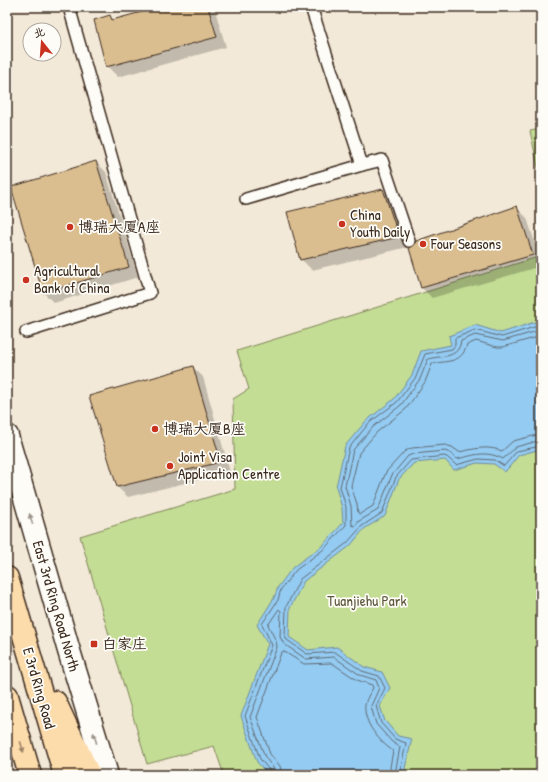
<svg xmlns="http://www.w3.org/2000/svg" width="548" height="782" font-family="'Patrick Hand','LXGW WenKai TC',sans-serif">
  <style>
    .green { fill: #c3dd94; stroke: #7f8459 }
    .water { fill: #94cbf2; stroke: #708b9d }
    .shadow { fill: #0003 }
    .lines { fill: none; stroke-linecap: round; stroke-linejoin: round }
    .shore { stroke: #5f6a73; stroke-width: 1 }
    .building { fill: #dbbe90; stroke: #3b2a1e }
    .service-casing { stroke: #3b2a1e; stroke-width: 14 }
    .tertiary-casing { stroke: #3b2a1e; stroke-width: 25 }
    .trunk-casing { stroke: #3b2a1e; stroke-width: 25 }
    .service { stroke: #fdfcf7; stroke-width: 11 }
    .tertiary { stroke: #fdfcf7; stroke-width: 22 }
    .trunk { stroke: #fddcac; stroke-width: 22 }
    .oneway { fill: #9c938a }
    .oneway2 { fill: #9c8365 }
    .poi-dot { fill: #c8321e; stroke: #fdfcf7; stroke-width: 1.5 }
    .labels { text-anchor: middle; stroke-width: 3.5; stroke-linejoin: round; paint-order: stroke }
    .poi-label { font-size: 15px; fill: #3b2a1e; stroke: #fdfcf7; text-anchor: start }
    .park-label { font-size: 15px; fill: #5d573c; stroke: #fdfcf7 }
    .street-label { font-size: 15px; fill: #3b2a1e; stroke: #fdfcf7 }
  </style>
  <rect width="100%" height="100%" fill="#f3e9d8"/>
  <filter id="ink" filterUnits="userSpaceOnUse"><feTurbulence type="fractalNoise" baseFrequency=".025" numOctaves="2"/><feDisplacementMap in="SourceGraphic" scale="8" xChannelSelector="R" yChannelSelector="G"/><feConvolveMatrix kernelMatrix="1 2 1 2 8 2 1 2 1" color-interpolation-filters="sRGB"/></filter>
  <g filter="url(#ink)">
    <g class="green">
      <path d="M 541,129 L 541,181 L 530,131 Z"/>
      <path d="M 541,256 L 541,775 L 224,775 L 214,746 L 147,764 L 80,536 L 235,489 L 233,399 L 249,389 L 237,351 Z"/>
    </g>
    <path class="water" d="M 541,320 L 541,449 L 519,455 L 505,472 L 494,464 L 477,463 L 454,470 L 445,460 L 414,463 L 399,479 L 385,516 L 364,529 L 350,546 L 304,581 L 290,608 L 289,637 L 308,650 L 337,647 L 364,667 L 382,672 L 390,688 L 380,706 L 385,721 L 398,736 L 412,739 L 405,768 L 407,775 L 268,775 L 257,762 L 241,716 L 268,644 L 257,625 L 274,598 L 278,587 L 293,567 L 322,546 L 343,523 L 342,508 L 336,487 L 345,446 L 366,421 L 394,399 L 412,375 L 421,351 L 451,345 L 449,336 L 475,325 L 501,333 Z"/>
    <g class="shadow">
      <path d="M 164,7 L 214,7 L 226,47 L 118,77 L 107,66 L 110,16 L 114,20 Z"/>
      <path d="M 96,162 L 106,172 L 138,277 L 54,303 L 44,293 Z"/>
      <path d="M 382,190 L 393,201 L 408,247 L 312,270 L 301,259 Z"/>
      <path d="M 517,208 L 527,218 L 541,261 L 541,266 L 432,298 L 422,288 L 415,246 Z"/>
      <path d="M 193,367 L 203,377 L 230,472 L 128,497 L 117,487 Z"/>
    </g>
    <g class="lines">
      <g class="shore">
        <path d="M 541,330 L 503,341 L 475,335 L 461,341 C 458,359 443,355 428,359 L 420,379 L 401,405 L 373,427 L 353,450 L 345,486 L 351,506 L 352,525 L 355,526 L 359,521 L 378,510 L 392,475 L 408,456 L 413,454 L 445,451 L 450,453 L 457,459 C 475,455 486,450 503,459 L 516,447 L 541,440"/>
        <path d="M 541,336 L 503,347 L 497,347 L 476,341 L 467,345 C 461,364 448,360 432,364 L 425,382 L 406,409 L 377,432 L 359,453 L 351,486 L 357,504 L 358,513 L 360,514 L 373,506 L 386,472 L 405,451 L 412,448 L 445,445 L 452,447 L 459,452 C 474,449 487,445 502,451 L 513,441 L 541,434"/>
        <path d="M 271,775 L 270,771 L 260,759 L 245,716 L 272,645 L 262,624 L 278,600 L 281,589 L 296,570 L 324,549 L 346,525 L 346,507 L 340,487 L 349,448 L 369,423 L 397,402 L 416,377 L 425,354 L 452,349 L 455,345 L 455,338 L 475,330 L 502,337 L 541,325"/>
        <path d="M 276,775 L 274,769 L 265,757 L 250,717 L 277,647 L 276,641 L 268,625 L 279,609 L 281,611 L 280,637 L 284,644 L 306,659 L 334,657 L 360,675 L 376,680 L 379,688 L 371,706 L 376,724 L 392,742 L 400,747 L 396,768 L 398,775"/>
        <path d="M 282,775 L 280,766 L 270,754 L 257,717 L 281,653 L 283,651 L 304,664 L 332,663 L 357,680 L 372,685 L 373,688 C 370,693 366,699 365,705 C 363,723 380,742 393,751 L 390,767 L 392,775"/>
        <path d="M 403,775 L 401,768 L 406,743 L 395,739 L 381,723 L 376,706 L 385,688 L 379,676 L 362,671 L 335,652 L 307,654 L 287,640 L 285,636 L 286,607 L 300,579 L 347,543 L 362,526 L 382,513 L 396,477 L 411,460 L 444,456 L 447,457 L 456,465 L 478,459 L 495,460 L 504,466 L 517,451 L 541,446"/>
      </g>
    </g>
    <g class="building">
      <path d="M 160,7 L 208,7 L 217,37 L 106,67 L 94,20 L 110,15 L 112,20 Z"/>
      <path d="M 96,161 L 129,267 L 43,293 L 11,187 Z"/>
      <path d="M 383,189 L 399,237 L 300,260 L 287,212 Z"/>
      <path d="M 517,206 L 533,255 L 421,288 L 409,248 L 414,245 L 416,241 Z"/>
      <path d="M 193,366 L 221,462 L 117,487 L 89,396 Z"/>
    </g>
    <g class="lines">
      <g class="service-casing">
        <g id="service">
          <path d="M 362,165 L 382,160 L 409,241"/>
          <path d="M 246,199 L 362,165 L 311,7"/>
          <path d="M 26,332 L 150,293 L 69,7"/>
        </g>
      </g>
      <g class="tertiary-casing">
        <path id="tertiary" d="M 7,436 L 69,651 L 107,775"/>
      </g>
      <g class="trunk-casing">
        <g id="trunk">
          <path d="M 7,578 L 65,775"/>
          <path d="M 7,696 L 30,775"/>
          <path d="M 55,702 L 89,775"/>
        </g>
      </g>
      <use href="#service" class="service"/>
      <use href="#tertiary" class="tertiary"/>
      <use href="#trunk" class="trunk"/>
    </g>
    <defs><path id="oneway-solid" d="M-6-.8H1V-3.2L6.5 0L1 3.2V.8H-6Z"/></defs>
    <g class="oneway">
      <use href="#oneway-solid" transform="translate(31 519) rotate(-106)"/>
      <use href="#oneway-solid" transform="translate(95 738) rotate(-107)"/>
    </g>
    <use class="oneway2" href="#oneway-solid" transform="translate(22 747) rotate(74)"/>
  </g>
  <g class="poi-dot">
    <circle cx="342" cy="224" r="4"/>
    <circle cx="70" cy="227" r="4"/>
    <circle cx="423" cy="244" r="4"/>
    <circle cx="26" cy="280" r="4"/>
    <circle cx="155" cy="429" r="4"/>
    <circle cx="170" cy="466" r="4"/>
    <rect x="90" y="640" width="8" height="8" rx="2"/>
  </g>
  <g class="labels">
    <g class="poi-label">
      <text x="350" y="220">China<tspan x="350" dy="17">Youth Daily</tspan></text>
      <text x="78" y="232">博瑞大厦A座</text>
      <text x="431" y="249">Four Seasons</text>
      <text x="34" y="276">Agricultural<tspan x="34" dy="17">Bank of China</tspan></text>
      <text x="163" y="434">博瑞大厦B座</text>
      <text x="178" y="462">Joint Visa<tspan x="178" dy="17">Application Centre</tspan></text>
      <text x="102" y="649">白家庄</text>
    </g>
    <g class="park-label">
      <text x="367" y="606">Tuanjiehu Park</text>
    </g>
    <g class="street-label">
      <text transform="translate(56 606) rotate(74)" y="5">East 3rd Ring Road North</text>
      <text transform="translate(39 688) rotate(74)" y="5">E 3rd Ring Road</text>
    </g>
  </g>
  <rect width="548" height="782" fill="none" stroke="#fdfcf7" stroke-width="24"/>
  <rect x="12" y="12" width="524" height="758" fill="none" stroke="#3b2a1e" stroke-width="1.5" filter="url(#ink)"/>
  <g transform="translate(42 42) rotate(343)"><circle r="19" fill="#fdfcf7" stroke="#afa8a0"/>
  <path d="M0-3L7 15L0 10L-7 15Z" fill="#c8321e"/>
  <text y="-6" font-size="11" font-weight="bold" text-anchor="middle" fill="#3b2a1e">北</text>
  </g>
</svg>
